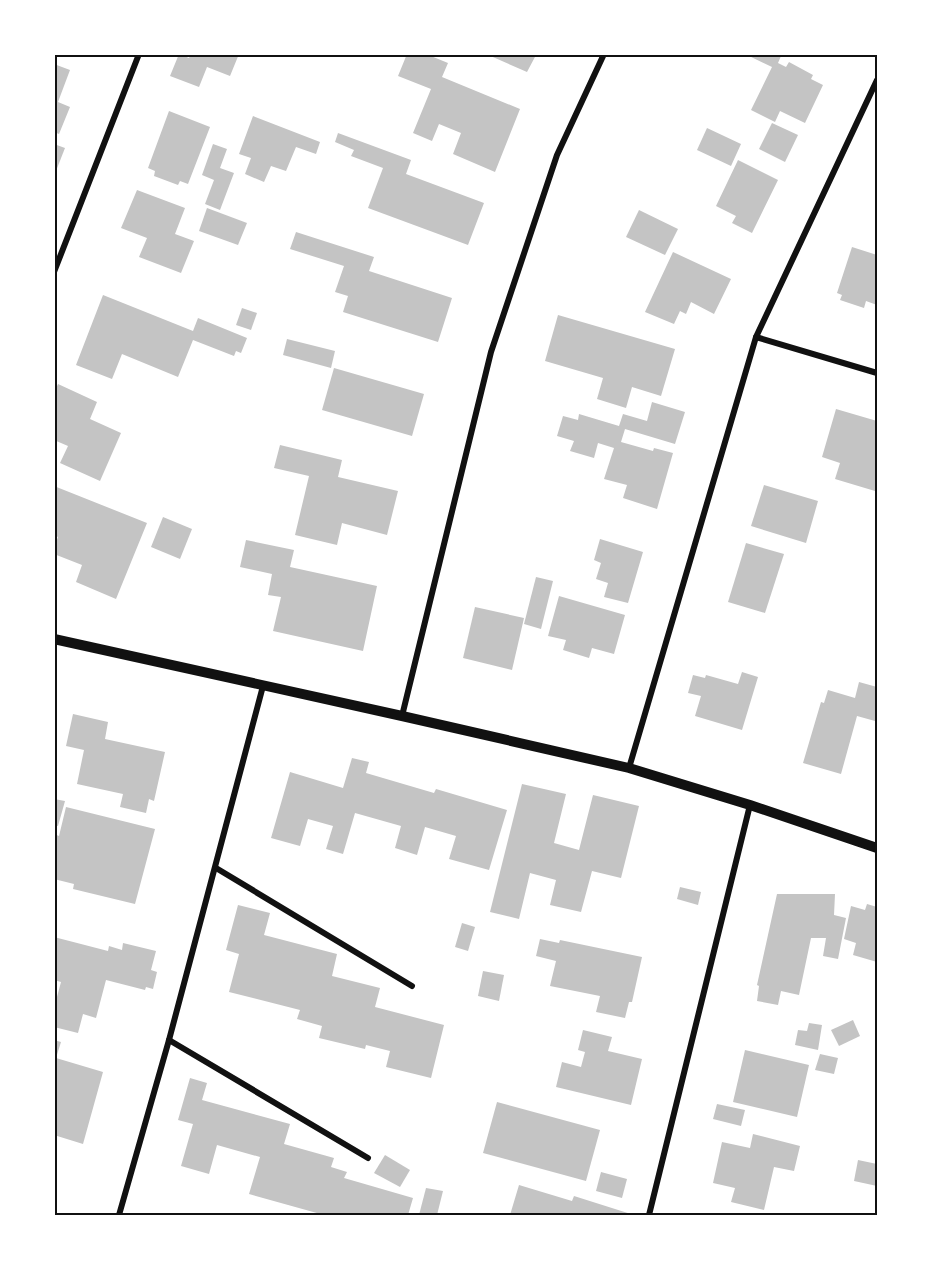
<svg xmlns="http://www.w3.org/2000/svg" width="931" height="1269" font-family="'Times New Roman',serif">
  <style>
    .building { fill: #c4c4c4 }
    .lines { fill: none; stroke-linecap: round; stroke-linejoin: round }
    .minor { stroke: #111; stroke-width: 6 }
    .tertiary { stroke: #111; stroke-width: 10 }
    .neatline { fill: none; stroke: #111; stroke-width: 2 }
  </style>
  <rect width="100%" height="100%" fill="#fff"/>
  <g class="building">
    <path d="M 179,54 L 189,58 L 191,54 L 239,54 L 230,76 L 207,67 L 199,87 L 170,76 Z"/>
    <path d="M 407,54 L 426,54 L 448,63 L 442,77 L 520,109 L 495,172 L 453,154 L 461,133 L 439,124 L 432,141 L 413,133 L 431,89 L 398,76 Z"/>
    <path d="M 486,54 L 543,54 L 542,57 L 536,55 L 527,72 Z"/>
    <path d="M 745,54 L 778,54 L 781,56 L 778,63 L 786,67 L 789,62 L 813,75 L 811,79 L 823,85 L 805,123 L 780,111 L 775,122 L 751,110 L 772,67 Z"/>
    <path d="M 54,64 L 70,70 L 58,102 L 70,107 L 59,134 L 54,132 Z"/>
    <path d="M 169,111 L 210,127 L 188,184 L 180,181 L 178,185 L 154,176 L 155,171 L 148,168 Z"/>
    <path d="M 253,116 L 320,142 L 316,154 L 296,147 L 286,171 L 271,166 L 264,182 L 245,174 L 251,158 L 239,154 Z"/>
    <path d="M 772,123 L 798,135 L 785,162 L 759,149 Z"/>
    <path d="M 707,128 L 741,144 L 731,166 L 697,150 Z"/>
    <path d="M 338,133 L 411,160 L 406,174 L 484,203 L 468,245 L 368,208 L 383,168 L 351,156 L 354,150 L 335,142 Z"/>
    <path d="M 54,144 L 65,148 L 54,176 Z"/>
    <path d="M 213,144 L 227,149 L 220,168 L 234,173 L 220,210 L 205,204 L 214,180 L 202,175 Z"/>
    <path d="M 738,160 L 778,180 L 752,233 L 732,223 L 736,216 L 716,206 Z"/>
    <path d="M 137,190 L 185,208 L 175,234 L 194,241 L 181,273 L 139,257 L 147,238 L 121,228 Z"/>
    <path d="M 207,208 L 247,223 L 238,245 L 199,231 Z"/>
    <path d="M 639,210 L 678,229 L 665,255 L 626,237 Z"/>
    <path d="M 296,232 L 374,257 L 369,271 L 452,298 L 438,342 L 343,312 L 348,296 L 335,292 L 344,266 L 290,249 Z"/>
    <path d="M 852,247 L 877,255 L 877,305 L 866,301 L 864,308 L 840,300 L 842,295 L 837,293 Z"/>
    <path d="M 673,252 L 731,279 L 714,314 L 691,302 L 686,314 L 680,311 L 674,324 L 645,312 Z"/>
    <path d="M 103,295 L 193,331 L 198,318 L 247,338 L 241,353 L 236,351 L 234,356 L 193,340 L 178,377 L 122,354 L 112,379 L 76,365 Z"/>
    <path d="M 242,308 L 257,313 L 251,330 L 236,325 Z"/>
    <path d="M 558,315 L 675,349 L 661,396 L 632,387 L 626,408 L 597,399 L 603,378 L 545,361 Z"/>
    <path d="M 287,339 L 335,351 L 331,368 L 283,355 Z"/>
    <path d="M 334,368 L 424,394 L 412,436 L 322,410 Z"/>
    <path d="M 58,384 L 97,402 L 90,419 L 121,433 L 100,481 L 60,463 L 68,446 L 54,440 L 54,393 Z"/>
    <path d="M 652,402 L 685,412 L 675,444 L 625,429 L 621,442 L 653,451 L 654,448 L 673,453 L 657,509 L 623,498 L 627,485 L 604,479 L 614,448 L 598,443 L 594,458 L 570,451 L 574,441 L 557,436 L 563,416 L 578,420 L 579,414 L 619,426 L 623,414 L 647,421 Z"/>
    <path d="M 836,409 L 877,421 L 877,483 L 875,491 L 835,479 L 840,463 L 822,457 Z"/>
    <path d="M 280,445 L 342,460 L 338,477 L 398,491 L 387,535 L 342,523 L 337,545 L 295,535 L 309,476 L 274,468 Z"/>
    <path d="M 764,485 L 818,501 L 806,543 L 751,526 Z"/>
    <path d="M 54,486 L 147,523 L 116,599 L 76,582 L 82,565 L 54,554 L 54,548 L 58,537 L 54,535 Z"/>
    <path d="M 163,517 L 192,529 L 180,559 L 151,547 Z"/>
    <path d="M 600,539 L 643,552 L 628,603 L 604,597 L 608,583 L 596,579 L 601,563 L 594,560 Z"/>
    <path d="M 246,540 L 294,550 L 290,567 L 377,586 L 363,651 L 273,631 L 281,597 L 268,595 L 272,574 L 240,567 Z"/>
    <path d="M 746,543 L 784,554 L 765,613 L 728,602 Z"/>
    <path d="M 536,577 L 553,581 L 541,629 L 524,624 Z"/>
    <path d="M 559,596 L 625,615 L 614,654 L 592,648 L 589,658 L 563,650 L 566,640 L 548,636 Z"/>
    <path d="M 475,607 L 524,618 L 512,670 L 463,658 Z"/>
    <path d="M 742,672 L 758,677 L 742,730 L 695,716 L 701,696 L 688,693 L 693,675 L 705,678 L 706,675 L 738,684 Z"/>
    <path d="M 859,682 L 877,687 L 877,714 L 875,721 L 857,716 L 841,774 L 803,763 L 821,702 L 824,703 L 828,690 L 855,698 Z"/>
    <path d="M 73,714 L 108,722 L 105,739 L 165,752 L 154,801 L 149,799 L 146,813 L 120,807 L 123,794 L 77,784 L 84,750 L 66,746 Z"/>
    <path d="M 352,758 L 369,762 L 366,773 L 434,793 L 436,789 L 507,810 L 489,870 L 449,859 L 456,836 L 425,827 L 417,855 L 395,848 L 401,826 L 355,813 L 343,854 L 326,849 L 333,826 L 308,819 L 300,846 L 271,838 L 290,772 L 343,788 Z"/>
    <path d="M 522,784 L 566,794 L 554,843 L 579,850 L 593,795 L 639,806 L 621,878 L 592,871 L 581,912 L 550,905 L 556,880 L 530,873 L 519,919 L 490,912 Z"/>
    <path d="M 54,799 L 65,801 L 58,826 L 54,825 Z"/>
    <path d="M 66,807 L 155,829 L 135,904 L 73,889 L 74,884 L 54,879 L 54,834 L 59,836 Z"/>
    <path d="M 680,887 L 701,892 L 698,905 L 677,899 Z"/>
    <path d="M 777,894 L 835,894 L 834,915 L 846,918 L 838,959 L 823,956 L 826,938 L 811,938 L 799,995 L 781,991 L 778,1005 L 757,1001 L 759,986 L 757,985 Z"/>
    <path d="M 867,904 L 877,907 L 877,962 L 853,955 L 856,943 L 844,939 L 851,906 L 865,910 Z"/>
    <path d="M 238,905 L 270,913 L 264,935 L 337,954 L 332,976 L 380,988 L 375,1007 L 444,1025 L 431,1078 L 386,1067 L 390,1051 L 366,1045 L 365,1049 L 319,1038 L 322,1026 L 297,1019 L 300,1010 L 229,992 L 239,954 L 226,950 Z"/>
    <path d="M 462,923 L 475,927 L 468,951 L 455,947 Z"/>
    <path d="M 54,937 L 108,951 L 109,946 L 122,950 L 123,943 L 156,951 L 151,970 L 157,972 L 153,989 L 146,987 L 145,990 L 106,980 L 96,1018 L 83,1014 L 78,1033 L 54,1027 L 54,1008 L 61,982 L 54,980 Z"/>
    <path d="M 540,939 L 559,943 L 560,940 L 642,957 L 632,1002 L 629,1002 L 625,1018 L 596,1012 L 600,996 L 550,986 L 556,961 L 536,956 Z"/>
    <path d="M 483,971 L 504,975 L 499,1001 L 478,996 Z"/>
    <path d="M 853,1020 L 860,1036 L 839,1046 L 831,1030 Z"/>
    <path d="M 809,1023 L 822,1025 L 818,1050 L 795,1045 L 798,1030 L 807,1031 Z"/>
    <path d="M 583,1030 L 612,1037 L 608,1051 L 642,1059 L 631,1105 L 556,1087 L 562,1062 L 581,1067 L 585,1052 L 578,1050 Z"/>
    <path d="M 54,1040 L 61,1042 L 56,1058 L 103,1072 L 83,1144 L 54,1135 Z"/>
    <path d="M 745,1050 L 809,1065 L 797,1117 L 733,1102 Z"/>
    <path d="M 820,1054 L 838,1058 L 834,1074 L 815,1070 Z"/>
    <path d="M 190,1078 L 207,1083 L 202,1100 L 290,1124 L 284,1144 L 334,1158 L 331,1167 L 347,1172 L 344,1178 L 413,1198 L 408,1215 L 324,1215 L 249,1194 L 260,1157 L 217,1145 L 209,1174 L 181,1166 L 193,1124 L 178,1120 Z"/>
    <path d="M 497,1102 L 600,1130 L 586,1181 L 483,1153 Z"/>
    <path d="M 717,1104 L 745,1110 L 741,1126 L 713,1119 Z"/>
    <path d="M 753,1134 L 800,1146 L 794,1171 L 774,1167 L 764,1210 L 731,1202 L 735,1188 L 713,1183 L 722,1142 L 750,1148 Z"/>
    <path d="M 385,1155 L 410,1170 L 400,1187 L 374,1173 Z"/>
    <path d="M 858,1160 L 877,1164 L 877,1186 L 854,1181 Z"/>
    <path d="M 601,1172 L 627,1179 L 622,1198 L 596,1191 Z"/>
    <path d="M 519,1185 L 572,1201 L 574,1196 L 634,1215 L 510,1215 Z"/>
    <path d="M 426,1188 L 443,1191 L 437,1215 L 419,1215 Z"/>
  </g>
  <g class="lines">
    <g class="minor">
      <path d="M 54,272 L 139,54"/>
      <path d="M 756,337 L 877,373"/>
      <path d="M 402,716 L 491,352 L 557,155 L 604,54"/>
      <path d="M 629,768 L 756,337 L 877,80"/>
      <path d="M 216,868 L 412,986"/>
      <path d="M 169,1040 L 368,1158"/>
      <path d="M 119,1215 L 169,1040 L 263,686"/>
      <path d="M 649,1215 L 750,805"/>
    </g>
    <path class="tertiary" d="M 54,639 L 402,716 L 629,768 L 750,805 L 877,848"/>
  </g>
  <rect width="931" height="1269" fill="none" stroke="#ffffff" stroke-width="111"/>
  <rect x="56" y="56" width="820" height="1158" class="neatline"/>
</svg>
